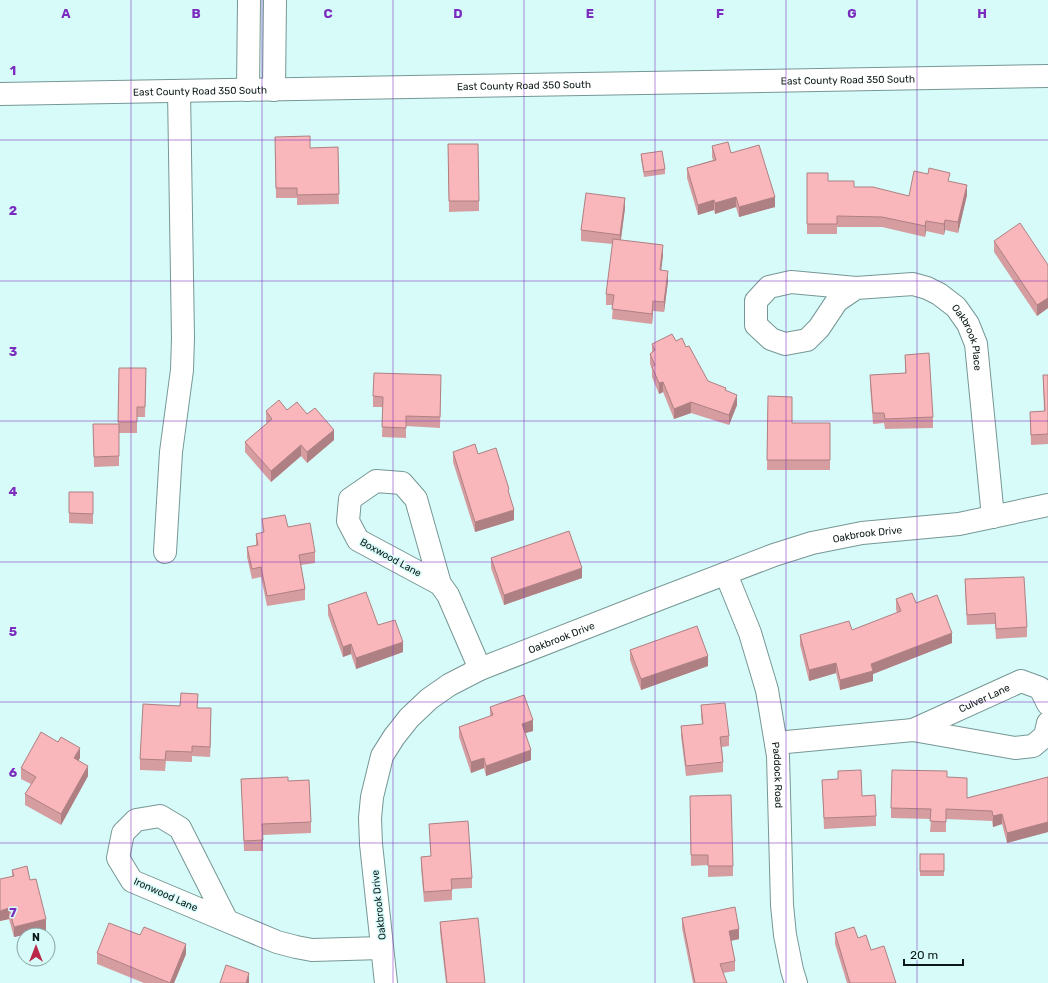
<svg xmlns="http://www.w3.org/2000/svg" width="1048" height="983" font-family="Rubik,sans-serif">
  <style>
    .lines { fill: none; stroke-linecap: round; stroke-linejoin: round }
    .minor-casing { stroke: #769795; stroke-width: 24 }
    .minor { stroke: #fff; stroke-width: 22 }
    .wall { fill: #d69da1 }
    .shaded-wall { fill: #ae8083 }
    .building { fill: #f9b7bb; stroke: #ae8083 }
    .grid { fill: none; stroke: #7b2cbf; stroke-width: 1; stroke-opacity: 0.55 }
    .labels { text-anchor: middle; stroke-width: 3; stroke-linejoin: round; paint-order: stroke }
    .street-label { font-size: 10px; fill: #0b1817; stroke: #d7fbf9 }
    .grid-label { font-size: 13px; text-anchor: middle; font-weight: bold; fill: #7b2cbf; stroke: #d7fbf9; stroke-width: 3; stroke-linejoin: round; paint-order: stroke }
  </style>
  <rect width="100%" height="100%" fill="#d7fbf9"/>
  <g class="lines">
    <g class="minor-casing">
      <g id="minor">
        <path d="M 248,90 L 249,0"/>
        <path d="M 274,90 L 275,0"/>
        <path id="s1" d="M 0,94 L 1048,76"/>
        <path id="s2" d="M 856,288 L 837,301 L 819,328 L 807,340 L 785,344 L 771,339 L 756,325 L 756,301 L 769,287 L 791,282 L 856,288 L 913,284 L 927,288 L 939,294 L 956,307 L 968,324 L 976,344 L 993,517"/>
        <path d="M 165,552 L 171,452 L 182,370 L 183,338 L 179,91"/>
        <path id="s3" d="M 726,574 L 750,633 L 767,690 L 778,756 L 782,905 L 785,935 L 792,970 L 796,983"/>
        <path d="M 440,584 L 358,540 L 348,521 L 350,499 L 376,481 L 402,483 L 416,499 L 440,584 L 448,595 L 480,669"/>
        <path id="s4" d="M 913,730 L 1021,681 L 1040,688 L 1048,704"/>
        <path d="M 776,743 L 913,730 L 1015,748 L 1033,746 L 1045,736 L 1048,723"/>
        <path d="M 227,921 L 132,881 L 118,858 L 123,833 L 136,820 L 160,816 L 180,828 L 227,921 L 277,942 L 296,947 L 312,950 L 382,948"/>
        <path id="s5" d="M 386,983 L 371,844 L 370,818 L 372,797 L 382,756 L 394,737 L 409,718 L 429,699 L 449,685 L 480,669 L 654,601 L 774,555 L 812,543 L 862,533 L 959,524 L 1048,505"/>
      </g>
    </g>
    <use href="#minor" class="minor"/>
  </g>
  <g class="wall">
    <path d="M 448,144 L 479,201 L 479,211 L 449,212 Z"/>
    <path d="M 712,146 L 731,153 L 775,207 L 739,217 L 736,207 L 715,214 L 714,210 L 698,215 L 687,178 L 687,168 L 713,160 L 712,157 Z"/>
    <path d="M 275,147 L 310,148 L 338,147 L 339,204 L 297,205 L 297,198 L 276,198 Z"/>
    <path d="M 641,154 L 665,169 L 665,174 L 644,177 L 641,159 Z"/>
    <path d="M 807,173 L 828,181 L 854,187 L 909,196 L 950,181 L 967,195 L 958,233 L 945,230 L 944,235 L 926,231 L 925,237 L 882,227 L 837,227 L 837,234 L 807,234 Z"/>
    <path d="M 625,208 L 621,240 L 663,255 L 661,270 L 668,281 L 664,312 L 653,311 L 652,324 L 612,319 L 613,305 L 606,305 L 606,294 L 613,244 L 581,241 L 581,230 Z"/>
    <path d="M 994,241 L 1048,265 L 1048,308 L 1037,316 L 994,252 Z"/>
    <path d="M 676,341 L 686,347 L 708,381 L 726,391 L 737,405 L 729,425 L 691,413 L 674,419 L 663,392 L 659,394 L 652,377 L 652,369 L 650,364 L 650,354 L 652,352 L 652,344 Z"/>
    <path d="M 905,355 L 933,417 L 933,428 L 885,429 L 884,423 L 873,424 L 870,385 L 870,375 L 905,373 Z"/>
    <path d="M 119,368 L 146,368 L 145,417 L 137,417 L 137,433 L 119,433 L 119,466 L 94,467 L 93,424 L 118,424 Z"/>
    <path d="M 1043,375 L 1048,375 L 1048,444 L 1031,445 L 1030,412 L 1044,411 Z"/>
    <path d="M 441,386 L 440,428 L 406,426 L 406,438 L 382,437 L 383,407 L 373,407 L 373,396 Z"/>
    <path d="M 768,396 L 792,423 L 830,423 L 830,470 L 767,470 Z"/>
    <path d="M 287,410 L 307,414 L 334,440 L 307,463 L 301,456 L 271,482 L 245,452 L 245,442 L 267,423 L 266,422 L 266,411 Z"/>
    <path d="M 453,452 L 478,454 L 514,520 L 475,532 L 453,462 Z"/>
    <path d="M 69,492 L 93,492 L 93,524 L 69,523 Z"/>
    <path d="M 262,519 L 288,527 L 315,552 L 315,563 L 301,565 L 305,589 L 305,600 L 267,606 L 261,577 L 252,579 L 247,557 L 247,547 L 256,546 L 256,534 L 263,533 Z"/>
    <path d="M 491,558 L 582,578 L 504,605 L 491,568 Z"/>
    <path d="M 965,579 L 1027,627 L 1027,637 L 996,639 L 995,624 L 967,625 L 965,589 Z"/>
    <path d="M 896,599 L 916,603 L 952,643 L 873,674 L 873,681 L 840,690 L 836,673 L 809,681 L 800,645 L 800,635 L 852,630 L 897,613 L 896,609 Z"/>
    <path d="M 328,605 L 378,625 L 403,652 L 356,669 L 351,654 L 343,657 L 328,615 Z"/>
    <path d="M 630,650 L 708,666 L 641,690 L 630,660 Z"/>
    <path d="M 701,705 L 729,736 L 729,746 L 722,747 L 723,762 L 723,772 L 686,776 L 681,736 L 681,726 L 702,724 L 701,716 Z"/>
    <path d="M 490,707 L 533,731 L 525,733 L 531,760 L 486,776 L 484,768 L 471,773 L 459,737 L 459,727 L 490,716 Z"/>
    <path d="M 197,708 L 211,719 L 210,757 L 192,756 L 192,762 L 166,761 L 165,771 L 140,770 L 140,759 Z"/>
    <path d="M 80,758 L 78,761 L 88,776 L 61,825 L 25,805 L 25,794 L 31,784 L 21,779 L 21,768 Z"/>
    <path d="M 947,777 L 967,798 L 1048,777 L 1048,832 L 1007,843 L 1002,824 L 993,827 L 992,821 L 946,819 L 946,832 L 930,832 L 931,819 L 891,818 L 891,808 Z"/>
    <path d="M 241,779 L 288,781 L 311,822 L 311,833 L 263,835 L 263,851 L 244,851 Z"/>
    <path d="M 822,780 L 862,796 L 876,816 L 876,826 L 824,829 Z"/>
    <path d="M 690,796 L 733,866 L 733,876 L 708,877 L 708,865 L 691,866 Z"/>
    <path d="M 429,824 L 472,878 L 472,888 L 452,889 L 452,900 L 424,902 L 421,867 L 421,857 L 431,856 Z"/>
    <rect x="920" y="854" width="24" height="22"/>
    <path d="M 12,870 L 30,880 L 46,930 L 14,937 L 9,919 L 0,921 L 12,877 Z"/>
    <path d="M 682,918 L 739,939 L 731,941 L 735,961 L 735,971 L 723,973 L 727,983 L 693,983 L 682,928 Z"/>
    <path d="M 440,922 L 485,983 L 446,983 L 440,932 Z"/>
    <path d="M 835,933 L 858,938 L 871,950 L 896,983 L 847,983 L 835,944 Z"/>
    <path d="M 97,953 L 186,954 L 174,983 L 144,983 L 97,964 Z"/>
  </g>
  <g class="shaded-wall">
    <path d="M 967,185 L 967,195 L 958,233 L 958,222 Z"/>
    <path d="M 736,197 L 736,207 L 715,214 L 715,203 Z"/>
    <path d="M 775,197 L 775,207 L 739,217 L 739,207 Z"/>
    <path d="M 625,198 L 625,208 L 620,245 L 620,235 Z"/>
    <path d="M 714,200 L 714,210 L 698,215 L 698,205 Z"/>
    <path d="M 945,220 L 945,230 L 944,235 L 944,224 Z"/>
    <path d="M 926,221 L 926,231 L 925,237 L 925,226 Z"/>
    <path d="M 663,245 L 663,255 L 660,280 L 660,270 Z"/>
    <path d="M 668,271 L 668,281 L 664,312 L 664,302 Z"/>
    <path d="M 1048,298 L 1048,308 L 1037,316 L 1037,305 Z"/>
    <path d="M 653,301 L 653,311 L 652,324 L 652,314 Z"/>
    <path d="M 663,382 L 663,392 L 659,394 L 659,383 Z"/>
    <path d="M 737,395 L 737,405 L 729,425 L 729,415 Z"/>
    <path d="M 691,402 L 691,413 L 674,419 L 674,409 Z"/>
    <path d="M 334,430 L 334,440 L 307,463 L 307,452 Z"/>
    <path d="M 301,445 L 301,456 L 271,482 L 271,471 Z"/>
    <path d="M 514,510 L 514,520 L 475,532 L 475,522 Z"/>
    <path d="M 582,568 L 582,578 L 504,605 L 504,595 Z"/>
    <path d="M 952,633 L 952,643 L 873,674 L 873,681 L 840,690 L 840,680 L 871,664 Z"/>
    <path d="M 403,642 L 403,652 L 356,669 L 356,658 Z"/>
    <path d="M 351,644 L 351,654 L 343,657 L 343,647 Z"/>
    <path d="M 708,656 L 708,666 L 641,690 L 641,679 Z"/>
    <path d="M 836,663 L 836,673 L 809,681 L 809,670 Z"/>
    <path d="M 211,708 L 211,719 L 210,757 L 210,747 Z"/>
    <path d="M 533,720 L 533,731 L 522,734 L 522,724 Z"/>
    <path d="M 80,748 L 80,758 L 74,768 L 74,758 Z"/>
    <path d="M 531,750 L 531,760 L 486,776 L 486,766 Z"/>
    <path d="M 484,758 L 484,768 L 471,773 L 471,762 Z"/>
    <path d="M 88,766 L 88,776 L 61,825 L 61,814 Z"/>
    <path d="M 1002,814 L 1002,824 L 993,827 L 993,816 Z"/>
    <path d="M 1048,822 L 1048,832 L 1007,843 L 1007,833 Z"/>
    <path d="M 9,908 L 9,919 L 0,921 L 0,911 Z"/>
    <path d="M 46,919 L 46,930 L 14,937 L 14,927 Z"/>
    <path d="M 739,929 L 739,939 L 729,941 L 729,931 Z"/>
    <path d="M 186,944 L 186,954 L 174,983 L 170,983 Z"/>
    <path d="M 249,973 L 249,983 L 246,983 Z"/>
  </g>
  <g class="building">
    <path d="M 310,136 L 310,148 L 338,147 L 339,194 L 297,195 L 297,188 L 276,188 L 275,137 Z"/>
    <path d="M 728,142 L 731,153 L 759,145 L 775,197 L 739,207 L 736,197 L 715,203 L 714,200 L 698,205 L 687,168 L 716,160 L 712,146 Z"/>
    <path d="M 448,144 L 478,144 L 479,201 L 449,201 Z"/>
    <path d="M 662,151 L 665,169 L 644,172 L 641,154 Z"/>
    <path d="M 929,168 L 950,173 L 948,181 L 967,185 L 958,222 L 945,220 L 944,224 L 926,221 L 925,226 L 882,217 L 837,216 L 837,224 L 807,224 L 807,173 L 828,173 L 828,181 L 854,181 L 854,187 L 873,187 L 909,196 L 914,171 L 928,174 Z"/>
    <path d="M 586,193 L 625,198 L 620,235 L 581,230 Z"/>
    <path d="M 1020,223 L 1048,265 L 1048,298 L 1037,305 L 994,241 Z"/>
    <path d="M 613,239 L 663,245 L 660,270 L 668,271 L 664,302 L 653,301 L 652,314 L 612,309 L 614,295 L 606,294 Z"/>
    <path d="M 672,334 L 676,341 L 682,338 L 686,347 L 689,346 L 708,381 L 726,388 L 725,390 L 737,395 L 729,415 L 691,402 L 674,409 L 663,382 L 659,383 L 652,367 L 655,365 L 650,354 L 655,350 L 652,344 Z"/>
    <path d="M 929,353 L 933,417 L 885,419 L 884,413 L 873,413 L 870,375 L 906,373 L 905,355 Z"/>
    <path d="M 119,368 L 146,368 L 145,407 L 137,407 L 137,422 L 118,422 Z"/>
    <path d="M 374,373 L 441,375 L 440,417 L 406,416 L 406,428 L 382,427 L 383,397 L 373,396 Z"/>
    <path d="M 1043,375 L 1048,375 L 1048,434 L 1031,435 L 1030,412 L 1045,411 Z"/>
    <path d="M 768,396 L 792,397 L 792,423 L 830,423 L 830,460 L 767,460 Z"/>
    <path d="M 279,400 L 287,410 L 297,402 L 307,414 L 315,408 L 334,430 L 307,452 L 301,445 L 271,471 L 245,442 L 272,419 L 266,411 Z"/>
    <path d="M 93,424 L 119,424 L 119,456 L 94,457 Z"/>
    <path d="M 475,444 L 478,454 L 496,448 L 509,489 L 508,490 L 514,510 L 475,522 L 453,452 Z"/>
    <path d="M 69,492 L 93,492 L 93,514 L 69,513 Z"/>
    <path d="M 285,515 L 288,527 L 310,523 L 315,552 L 299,555 L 305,589 L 267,596 L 261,567 L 252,569 L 247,547 L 258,545 L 256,534 L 264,532 L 262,519 Z"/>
    <path d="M 569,531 L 582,568 L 504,595 L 491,558 Z"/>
    <path d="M 1024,577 L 1027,627 L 996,629 L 995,613 L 967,615 L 965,579 Z"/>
    <path d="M 366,592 L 378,625 L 395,620 L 403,642 L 356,658 L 351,644 L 343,647 L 328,605 Z"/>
    <path d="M 912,593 L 916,603 L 937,595 L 952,633 L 871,664 L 873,671 L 840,680 L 836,663 L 809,670 L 800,635 L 849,621 L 852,630 L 901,611 L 896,599 Z"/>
    <path d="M 697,626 L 708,656 L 641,679 L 630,650 Z"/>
    <path d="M 181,693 L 198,694 L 197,708 L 211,708 L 210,747 L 192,746 L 192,752 L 166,751 L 165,760 L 140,759 L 143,704 L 180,706 Z"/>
    <path d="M 524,695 L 533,720 L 522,724 L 531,750 L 486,766 L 484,758 L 471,762 L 459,727 L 493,715 L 490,707 Z"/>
    <path d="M 725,703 L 729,736 L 720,737 L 723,762 L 686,766 L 681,726 L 703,724 L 701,705 Z"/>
    <path d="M 41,732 L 58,742 L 61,737 L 80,748 L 74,758 L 88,766 L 61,814 L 25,794 L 36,777 L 21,768 Z"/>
    <path d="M 861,770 L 862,796 L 875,795 L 876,816 L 824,818 L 822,780 L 838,779 L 838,771 Z"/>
    <path d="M 892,770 L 947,771 L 947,777 L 967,778 L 967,798 L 1048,777 L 1048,822 L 1007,833 L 1002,814 L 993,816 L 992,811 L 946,809 L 946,822 L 930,821 L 931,809 L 891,808 Z"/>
    <path d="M 288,777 L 288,781 L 309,780 L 311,822 L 262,824 L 263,840 L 244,841 L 241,779 Z"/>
    <path d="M 731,795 L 733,866 L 708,866 L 708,855 L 691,855 L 690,796 Z"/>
    <path d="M 468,821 L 472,878 L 451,879 L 452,890 L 424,892 L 421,857 L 431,856 L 429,824 Z"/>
    <rect x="920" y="854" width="24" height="17"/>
    <path d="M 27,866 L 30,880 L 36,879 L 46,919 L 14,927 L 9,908 L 0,911 L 0,879 L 14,876 L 12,870 Z"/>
    <path d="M 735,907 L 739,929 L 729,931 L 735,961 L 720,964 L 727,983 L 695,983 L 682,918 Z"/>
    <path d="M 478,918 L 485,983 L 447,983 L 440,922 Z"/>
    <path d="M 109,923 L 140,935 L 144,927 L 186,944 L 170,983 L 97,953 Z"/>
    <path d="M 854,927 L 858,938 L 866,935 L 871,950 L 884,946 L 896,983 L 850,983 L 835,933 Z"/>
    <path d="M 226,965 L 249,973 L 246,983 L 220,983 Z"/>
  </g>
  <path class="grid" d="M 131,0 L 131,983M 262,0 L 262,983M 393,0 L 393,983M 524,0 L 524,983M 655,0 L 655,983M 786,0 L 786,983M 917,0 L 917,983M 0,140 L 1048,140M 0,281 L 1048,281M 0,421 L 1048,421M 0,562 L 1048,562M 0,702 L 1048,702M 0,843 L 1048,843"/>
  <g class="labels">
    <g class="street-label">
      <text dy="4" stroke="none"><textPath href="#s1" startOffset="848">East County Road 350 South</textPath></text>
      <text dy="4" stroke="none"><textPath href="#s1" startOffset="524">East County Road 350 South</textPath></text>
      <text dy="4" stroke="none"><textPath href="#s1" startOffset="200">East County Road 350 South</textPath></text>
      <text dy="4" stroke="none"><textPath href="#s2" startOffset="401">Oakbrook Place</textPath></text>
      <text dy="4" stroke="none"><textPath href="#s5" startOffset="774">Oakbrook Drive</textPath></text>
      <text transform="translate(391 557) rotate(29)" y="4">Boxwood Lane</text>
      <text dy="4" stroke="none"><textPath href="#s5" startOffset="450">Oakbrook Drive</textPath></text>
      <text dy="4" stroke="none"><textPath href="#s4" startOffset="78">Culver Lane</textPath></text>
      <text dy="4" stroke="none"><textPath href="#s3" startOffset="209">Paddock Road</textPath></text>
      <text transform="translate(166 894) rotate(24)" y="4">Ironwood Lane</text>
      <text transform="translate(378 905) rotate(-96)" y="4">Oakbrook Drive</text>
    </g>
  </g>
  <g class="grid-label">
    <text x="66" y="18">A</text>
    <text x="196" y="18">B</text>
    <text x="328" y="18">C</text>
    <text x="458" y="18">D</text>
    <text x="590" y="18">E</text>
    <text x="720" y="18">F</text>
    <text x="852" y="18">G</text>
    <text x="982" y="18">H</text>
    <text x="13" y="75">1</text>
    <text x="13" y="215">2</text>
    <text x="13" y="356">3</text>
    <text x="13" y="496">4</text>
    <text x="13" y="636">5</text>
    <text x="13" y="777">6</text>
    <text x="13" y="917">7</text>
  </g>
  <g transform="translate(36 947)"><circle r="19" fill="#d7fbf9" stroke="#85a09f"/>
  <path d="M0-3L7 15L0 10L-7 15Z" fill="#ba2949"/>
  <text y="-6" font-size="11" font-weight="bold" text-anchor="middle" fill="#0b1817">N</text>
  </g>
  <path d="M904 959v6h59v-6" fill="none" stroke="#0b1817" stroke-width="2"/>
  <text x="910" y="959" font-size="12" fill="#0b1817" stroke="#d7fbf9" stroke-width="3" paint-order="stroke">20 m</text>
</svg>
